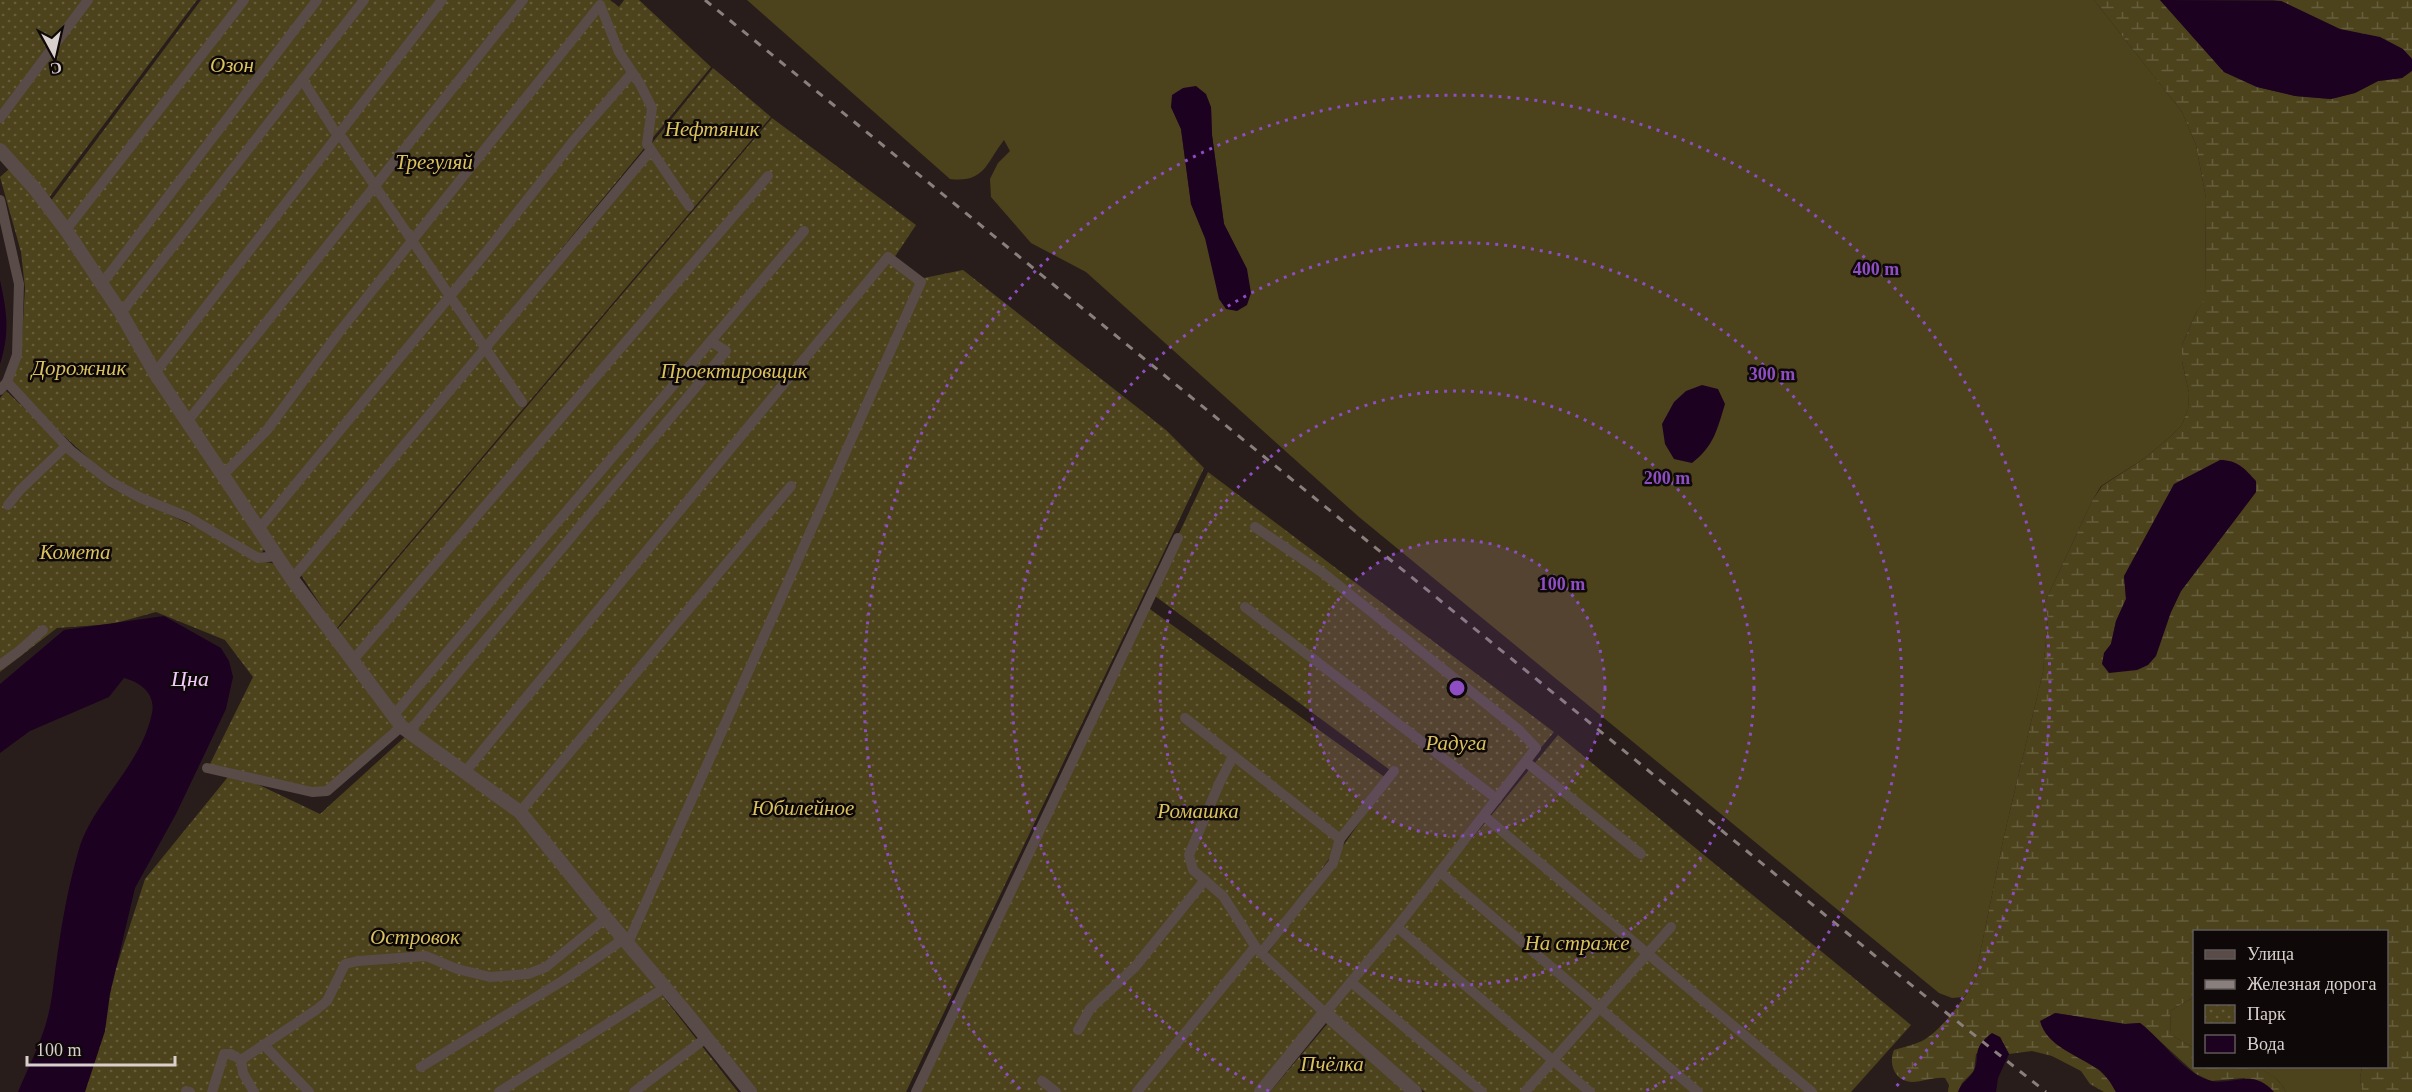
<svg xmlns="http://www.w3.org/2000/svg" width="2412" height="1092" font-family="Georgia,serif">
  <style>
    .grass { fill: #4c431c; fill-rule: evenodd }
    .wetland { fill: url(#wetland-marsh); fill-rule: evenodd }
    .park { fill: url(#park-dots) }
    .water { fill: #1d0121 }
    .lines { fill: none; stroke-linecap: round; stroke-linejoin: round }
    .minor { stroke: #594b48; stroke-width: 10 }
    .tertiary { stroke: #594b48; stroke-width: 14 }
    .rail { stroke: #897f7d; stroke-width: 3; stroke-dasharray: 8 8; stroke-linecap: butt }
    .ring { fill: none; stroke: #8e4dc2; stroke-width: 3; stroke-dasharray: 3 6 }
    .labels { text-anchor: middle; stroke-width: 5; stroke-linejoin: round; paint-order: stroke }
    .park-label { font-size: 21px; font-style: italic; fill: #dac25d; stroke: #0e0908 }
    .water-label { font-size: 22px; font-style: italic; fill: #f4ccf9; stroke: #0e0908 }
    .centre { fill: #8e4dc2; stroke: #0e0908; stroke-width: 3 }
    .ring-label { font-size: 18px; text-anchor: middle; font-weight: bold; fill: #8e4dc2; stroke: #0e0908; stroke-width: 5; stroke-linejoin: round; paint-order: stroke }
  </style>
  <defs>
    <pattern id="wetland-marsh" width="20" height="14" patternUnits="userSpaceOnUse" patternTransform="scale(1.5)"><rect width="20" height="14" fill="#4c431c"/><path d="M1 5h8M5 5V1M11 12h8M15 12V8" fill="none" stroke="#655d3c"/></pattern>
    <pattern id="park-dots" width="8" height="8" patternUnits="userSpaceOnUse" patternTransform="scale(1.5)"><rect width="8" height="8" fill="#4c431c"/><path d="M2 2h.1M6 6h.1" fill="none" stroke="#655d3c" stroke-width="1.8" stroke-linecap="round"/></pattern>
  </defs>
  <rect width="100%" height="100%" fill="#291d1b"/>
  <g class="grass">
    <path d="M 747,0 L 2094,0 L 2182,112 L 2196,145 L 2206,198 L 2205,299 L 2196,313 L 2182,345 L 2182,361 L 2189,393 L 2188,409 L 2182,425 L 2170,437 L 2145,458 L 2101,486 L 2092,501 L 2044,604 L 2048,619 L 2043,672 L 2004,836 L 1974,983 L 1964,997 L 1952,998 L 1939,993 L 1359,517 L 1086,272 L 1031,243 L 991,197 L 990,179 L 998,163 L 1010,151 L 1004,140 C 986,163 985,183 950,179 ZM 1171,107 L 1211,107 L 1212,135 L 1224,224 L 1247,269 L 1205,238 L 1191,204 L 1181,129 Z"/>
    <path d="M 2194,997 L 2194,1048 L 2171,1035 L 2170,1011 Z"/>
    <path d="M 2248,1067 L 2362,1067 L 2360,1078 L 2362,1092 L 2286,1092 C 2278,1076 2265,1070 2248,1067 Z"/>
  </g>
  <g class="wetland">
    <path d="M 2094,0 L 2160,0 L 2224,72 L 2257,87 L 2295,96 L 2331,99 L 2355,93 L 2378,81 L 2402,78 L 2412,70 L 2412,1092 L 2362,1092 L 2360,1078 L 2362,1067 L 2386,1066 L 2386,932 L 2194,932 L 2194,997 L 2170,1011 L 2171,1035 L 2194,1048 L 2194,1066 C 2226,1066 2269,1058 2286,1092 L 2274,1092 L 2244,1078 L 2211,1081 L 2196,1074 L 2140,1023 L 2125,1024 L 2055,1013 L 2069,1052 L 2099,1070 L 2110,1081 L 2116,1092 L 2104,1092 L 2090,1084 L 2081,1071 L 2052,1056 L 2032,1051 L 2009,1054 L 2000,1037 L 1976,1054 L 1974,1071 L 1962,1083 L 1958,1092 L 1948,1092 L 1949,1085 L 1945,1078 C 1933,1077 1923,1082 1912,1082 C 1895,1081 1888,1064 1894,1050 C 1903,1047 1913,1045 1922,1041 C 1941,1031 1962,1001 1974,983 L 2004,836 L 2043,672 L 2048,619 L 2044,604 L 2092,501 L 2102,486 L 2145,458 L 2170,437 L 2182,425 L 2188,409 L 2189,393 L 2182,361 L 2182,345 L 2196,313 L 2205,298 L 2206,198 L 2196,145 L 2182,112 ZM 2256,492 L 2181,591 L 2171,612 L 2104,653 L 2111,644 L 2116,621 L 2126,599 L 2124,576 Z"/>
    <path d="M 2273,0 L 2412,0 L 2412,59 C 2388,34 2370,39 2340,30 C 2320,23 2300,10 2281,1 Z"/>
  </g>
  <g class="park">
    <path d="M 0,0 L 197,0 L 48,199 L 0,144 Z"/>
    <path d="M 201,0 L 362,0 L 121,309 L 50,202 Z"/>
    <path d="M 366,0 L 610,0 L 619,7 L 624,0 L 639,0 L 711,67 L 295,573 L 161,373 L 124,313 Z"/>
    <path d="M 713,68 L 771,117 L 336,629 L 301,575 Z"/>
    <path d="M 772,118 L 916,225 L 890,264 L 914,280 L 963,270 L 1166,430 L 1204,468 L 906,1092 L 752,1092 L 520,807 L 418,737 L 337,630 Z"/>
    <path d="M 14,168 L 64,236 L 266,547 L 259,556 L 111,479 L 61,433 L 12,382 L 21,355 L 25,288 L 21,252 L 0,177 L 9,169 Z"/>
    <path d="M 6,391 L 109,487 L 224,540 L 259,561 L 277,564 L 398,727 L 319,792 L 234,773 L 320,814 L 407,735 L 501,804 L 521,822 L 607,925 L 738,1092 L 76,1092 L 145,879 L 232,772 L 209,766 L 253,677 L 225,640 L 156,612 L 112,624 L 57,628 L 0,672 L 0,398 Z"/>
    <path d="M 1208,472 L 1554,732 L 1326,1007 L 1259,1092 L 913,1092 L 1147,607 L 1386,778 L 1261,955 L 1268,953 L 1394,773 L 1151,593 Z"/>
    <path d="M 1558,735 L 1911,1025 L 1851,1092 L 1425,1092 L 1329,1011 Z"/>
    <path d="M 1328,1023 L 1410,1092 L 1270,1092 Z"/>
  </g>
  <g class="water">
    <path d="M 2160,0 L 2281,1 L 2340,29 L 2380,37 L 2403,49 L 2412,59 L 2412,71 L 2402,78 L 2378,81 L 2355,93 L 2331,99 L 2295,96 L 2257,87 L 2224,72 Z"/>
    <path d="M 1196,86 L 1206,94 L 1211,107 L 1212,135 L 1224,224 L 1247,269 L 1251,293 L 1247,305 L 1237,311 L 1226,309 L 1219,299 L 1205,238 L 1191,204 L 1181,129 L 1171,107 L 1172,95 L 1183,88 Z"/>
    <path d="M 0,280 C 7,313 10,332 0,364 Z"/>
    <path d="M 1702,385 L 1718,389 L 1725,404 C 1717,430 1714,446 1692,463 L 1674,459 L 1665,444 L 1662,424 L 1674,402 L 1686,391 Z"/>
    <path d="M 2220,460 C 2238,460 2245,469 2256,481 L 2256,492 L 2181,591 L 2171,612 L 2156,656 L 2148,665 L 2137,670 L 2109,673 L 2102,664 L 2104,653 L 2111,644 L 2116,621 L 2126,599 L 2124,576 L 2174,484 Z"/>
    <path d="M 164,616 L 221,648 L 229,661 L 233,677 L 226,709 L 208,747 L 176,814 L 135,888 L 110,994 L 105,1031 L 85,1092 L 18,1092 C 28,1068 42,1041 48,1016 C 53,996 54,976 57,957 C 62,921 69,883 79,849 C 93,802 141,766 152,713 C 156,694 140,682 124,678 L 109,697 L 30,731 L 0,753 L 0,684 L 64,630 Z"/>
    <path d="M 2055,1013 L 2125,1024 L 2140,1023 C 2163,1040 2180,1070 2208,1080 C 2232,1088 2251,1066 2274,1092 L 2116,1092 C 2111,1083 2106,1075 2098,1069 C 2078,1055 2047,1047 2040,1021 Z"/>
    <path d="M 1992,1033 L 2000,1037 L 2009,1054 L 1998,1078 L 1996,1092 L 1958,1092 C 1961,1083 1968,1080 1973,1072 C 1982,1058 1969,1050 1992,1033 Z"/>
  </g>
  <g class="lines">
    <g class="minor">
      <path d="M 302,79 L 334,130 L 343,139 L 522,402"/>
      <path d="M 0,118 L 88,0"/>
      <path d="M 0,200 L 19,284 L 17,355 L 7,382 L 0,390"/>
      <path d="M 66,230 L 244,0"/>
      <path d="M 101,285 L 317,0"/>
      <path d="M 121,313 L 364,0"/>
      <path d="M 155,373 L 442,0"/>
      <path d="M 7,382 L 70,450 L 111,482 L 141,498 L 188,517 L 258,558 L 277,556"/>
      <path d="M 187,422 L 523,0"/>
      <path d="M 223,475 L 267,430 L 340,331 L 600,5 L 619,52 L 640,84 L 652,108 L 647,144 L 689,206"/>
      <path d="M 8,505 L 20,490 L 66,446"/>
      <path d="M 259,529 L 487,251 L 574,140 L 632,73"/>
      <path d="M 292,579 L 651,150"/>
      <path d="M 1245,607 L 1497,799"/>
      <path d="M 353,660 L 768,176"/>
      <path d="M 0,665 L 19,651 L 43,630"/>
      <path d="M 393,716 L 804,231"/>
      <path d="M 1185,718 L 1340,839 L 1394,771"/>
      <path d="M 408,733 L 726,351 L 712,342"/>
      <path d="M 1233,756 L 1219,784 L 1189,855 L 1193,870 L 1223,896 L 1257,949 L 1325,1013 L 1397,927 L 1536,748 L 1519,730 L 1323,573 L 1255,527"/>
      <path d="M 1526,762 L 1641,854"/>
      <path d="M 207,768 L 312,792 L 327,791 L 401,727"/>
      <path d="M 465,772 L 888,257 L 921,282 L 628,943"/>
      <path d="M 520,812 L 791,486"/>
      <path d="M 1484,816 L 1812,1092"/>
      <path d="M 1440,872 L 1698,1092"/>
      <path d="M 1397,927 L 1590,1092"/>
      <path d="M 1261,953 L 1333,863 L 1340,839"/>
      <path d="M 1351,982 L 1482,1092"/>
      <path d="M 1078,1030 L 1090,1009 L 1135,967 L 1205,880"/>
      <path d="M 264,1045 L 309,1092"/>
      <path d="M 421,1067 L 564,980 L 624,939"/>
      <path d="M 1042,1081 L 1056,1092"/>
      <path d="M 186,1091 L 190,1092"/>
      <path d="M 212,1092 L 224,1054 L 231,1054 L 241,1060"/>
      <path d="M 254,1092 L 243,1073 L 241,1060 L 316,1010 L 327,1001 L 345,964 L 358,961 L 426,956 L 457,969 L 490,977 L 528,974 L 546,967 L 606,918"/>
      <path d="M 499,1092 L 666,987"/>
      <path d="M 634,1092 L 706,1038"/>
      <path d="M 916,1092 L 1178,538"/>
      <path d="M 1137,1092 L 1255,947"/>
      <path d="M 1525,1092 L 1671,927"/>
    </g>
    <g class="tertiary">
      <path d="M 0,150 L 35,189 L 66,230 L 121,313 L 155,373 L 292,579 L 402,727 L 520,812 L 606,918 L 684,1010 L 750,1092"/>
      <path d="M 1261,1092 L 1325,1013 L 1415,1092"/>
    </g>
    <path class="rail" d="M 705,0 L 1890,968 L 2046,1092"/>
  </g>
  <circle cx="1457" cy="688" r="148" fill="#8e4dc2" fill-opacity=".12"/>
  <g class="ring">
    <circle cx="1457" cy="688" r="148"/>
    <circle cx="1457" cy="688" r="297"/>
    <path d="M1269 1091A445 445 0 1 1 1645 1091"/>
    <path d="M1020 1089A593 593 0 1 1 1894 1089"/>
  </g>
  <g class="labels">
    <g class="park-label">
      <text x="232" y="72">Озон</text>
      <text x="712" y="136">Нефтяник</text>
      <text x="434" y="169">Трегуляй</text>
      <text x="79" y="375">Дорожник</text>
      <text x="734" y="378">Проектировщик</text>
      <text x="75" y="559">Комета</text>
      <text x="1456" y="750">Радуга</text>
      <text x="803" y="815">Юбилейное</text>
      <text x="1198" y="818">Ромашка</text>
      <text x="415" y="944">Островок</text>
      <text x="1577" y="950">На страже</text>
      <text x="1332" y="1071">Пчёлка</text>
    </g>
    <g class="water-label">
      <text x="190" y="686">Цна</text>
    </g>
  </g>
  <circle cx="1457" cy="688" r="9" class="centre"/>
  <g class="ring-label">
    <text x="1876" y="275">400 m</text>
    <text x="1772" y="380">300 m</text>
    <text x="1667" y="484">200 m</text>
    <text x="1562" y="590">100 m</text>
  </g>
  <rect x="2193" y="930" width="195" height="138" fill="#0e0908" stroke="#5f5957" stroke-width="1.5"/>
  <rect x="2205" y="950" width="30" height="9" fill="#594b48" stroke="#5f5957" stroke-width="1.5"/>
  <text x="2247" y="960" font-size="18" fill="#d9d0ce">Улица</text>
  <rect x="2205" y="980" width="30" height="9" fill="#897f7d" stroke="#5f5957" stroke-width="1.5"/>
  <text x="2247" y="990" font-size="18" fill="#d9d0ce">Железная дорога</text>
  <rect x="2205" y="1005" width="30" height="18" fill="url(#park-dots)" stroke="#5f5957" stroke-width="1.5"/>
  <text x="2247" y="1020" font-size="18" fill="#d9d0ce">Парк</text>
  <rect x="2205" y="1035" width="30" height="18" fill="#1d0121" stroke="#5f5957" stroke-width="1.5"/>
  <text x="2247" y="1050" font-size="18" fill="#d9d0ce">Вода</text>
  <g transform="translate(54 54) rotate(172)" stroke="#0e0908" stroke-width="4.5" paint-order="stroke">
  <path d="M0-4.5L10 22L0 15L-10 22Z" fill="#d9d0ce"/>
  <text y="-9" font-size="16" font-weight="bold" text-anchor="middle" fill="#d9d0ce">С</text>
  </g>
  <path d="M27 1056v9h148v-9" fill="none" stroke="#d9d0ce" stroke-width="3"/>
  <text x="36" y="1056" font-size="18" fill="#d9d0ce" stroke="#0e0908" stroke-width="4.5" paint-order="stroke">100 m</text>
</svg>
